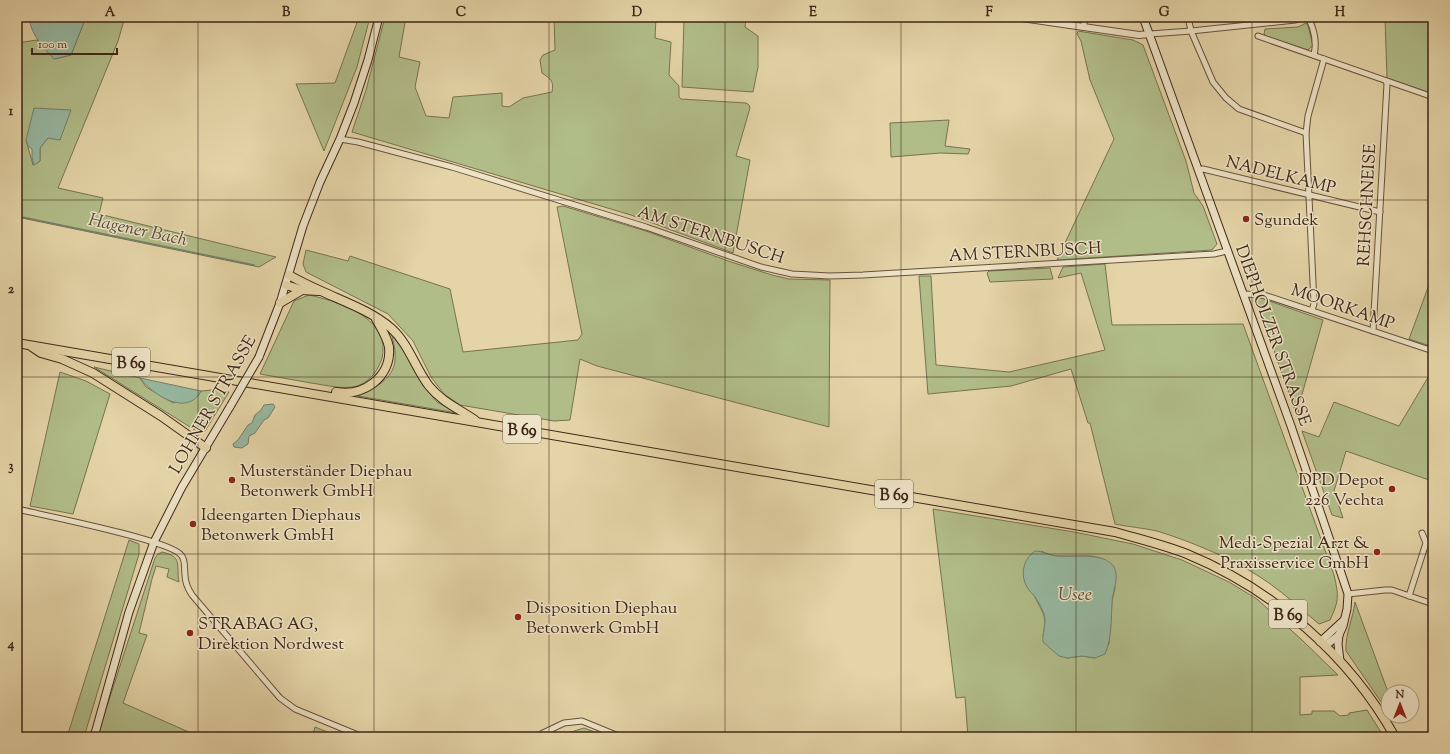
<svg xmlns="http://www.w3.org/2000/svg" width="1450" height="754" font-family="'Sorts Mill Goudy',serif">
  <style>
    .green { fill: #b1bd89; stroke: #787251; fill-rule: evenodd }
    .water { fill: #97b9a2; stroke: #747e6b }
    .lines { fill: none; stroke-linecap: round; stroke-linejoin: round }
    .stream { stroke: #747e6b; stroke-width: 1.5 }
    .minor-casing { stroke: #69523c; stroke-width: 7 }
    .tertiary-casing { stroke: #69523c; stroke-width: 8 }
    .secondary-casing { stroke: #402619; stroke-width: 9 }
    .primary-casing { stroke: #402619; stroke-width: 10 }
    .minor { stroke: #ede3c6; stroke-width: 5 }
    .tertiary { stroke: #ede3c6; stroke-width: 6 }
    .secondary { stroke: #ede3c6; stroke-width: 7 }
    .primary { stroke: #e4d4a7; stroke-width: 8 }
    .secondary-bridge-casing { stroke: #402619; stroke-width: 9; stroke-linecap: butt }
    .secondary-bridge { stroke: #ede3c6; stroke-width: 7 }
    .grid { fill: none; stroke: #402619; stroke-width: 1; stroke-opacity: 0.55 }
    .poi-dot { fill: #8f2418; stroke: #ede3c6; stroke-width: 1.5 }
    .labels { text-anchor: middle; stroke-width: 3; stroke-linejoin: round; paint-order: stroke }
    .shield { fill: #ede3c6; stroke: #745f4d; stroke-width: 1 }
    .shield-label { font-size: 16px; font-weight: bold; fill: #402619 }
    .street-label { font-size: 17px; fill: #402619; stroke: #ede3c6 }
    .poi-label { font-size: 17px; fill: #402619; stroke: #ede3c6; text-anchor: start }
    .water-label { font-size: 18px; font-style: italic; fill: #564b3b; stroke: #ede3c6 }
    .neatline { fill: none; stroke: #402619; stroke-width: 1.5 }
    .grid-label { font-size: 13px; text-anchor: middle; font-weight: bold; fill: #402619 }
  </style>
  <rect width="100%" height="100%" fill="#e4d4a7"/>
  <filter id="stains"><feTurbulence type="fractalNoise" baseFrequency=".005" numOctaves="4"/><feColorMatrix values="0 0 0 0 .2 0 0 0 0 .09 0 0 0 0 .02 0 0 0 .5 -.17"/></filter>
  <radialGradient id="worn" r=".72"><stop offset=".6" stop-color="#630" stop-opacity="0"/><stop offset="1" stop-color="#630" stop-opacity=".3"/></radialGradient>
  <g class="green">
    <path d="M 86,17 L 125,17 L 118,41 L 58,188 L 103,198 L 99,214 L 276,257 L 259,267 L 17,217 L 17,134 L 19,134 C 18,124 16,112 22,104 L 20,100 L 17,105 L 17,100 L 20,99 L 17,90 L 17,43 L 37,40 L 55,59 L 71,55 ZM 70,110 L 40,148 L 40,161 L 33,165 L 26,140 Z"/>
    <path d="M 359,17 L 370,17 L 357,67 L 324,151 L 296,84 L 335,83 Z"/>
    <path d="M 385,17 L 406,17 L 399,57 L 420,62 L 415,87 L 426,116 L 449,118 L 453,97 L 502,93 L 502,106 L 509,107 L 523,98 L 552,92 C 554,81 551,79 542,73 L 540,60 L 543,55 L 555,50 L 554,17 L 656,17 L 655,38 L 671,42 L 669,75 L 679,86 L 679,97 L 681,99 L 746,103 L 749,105 L 750,108 L 736,156 L 750,160 L 733,253 L 631,215 L 352,132 L 366,90 Z"/>
    <path d="M 682,17 L 746,17 L 745,27 L 758,36 L 758,67 L 753,92 L 682,87 L 684,19 L 682,18 Z"/>
    <path d="M 1385,17 L 1433,17 L 1433,94 L 1387,78 Z"/>
    <path d="M 1306,23 L 1308,26 L 1313,45 L 1308,50 L 1266,36 L 1264,34 L 1265,29 L 1298,27 Z"/>
    <path d="M 1078,31 L 1133,40 L 1143,45 L 1186,161 L 1194,193 L 1203,206 L 1217,244 L 1212,250 L 1057,260 L 1114,139 L 1090,80 L 1081,41 L 1077,34 Z"/>
    <path d="M 949,120 L 945,146 L 970,149 L 968,154 L 940,153 L 891,157 L 890,123 Z"/>
    <path d="M 563,206 L 646,231 L 731,262 L 772,275 L 789,279 L 830,280 L 829,427 L 597,366 L 580,359 L 570,420 L 554,421 L 460,405 L 444,394 L 431,377 L 413,341 L 388,314 L 306,272 L 303,264 L 306,250 L 348,261 L 350,256 L 450,289 L 463,352 L 578,340 L 582,334 L 557,207 Z"/>
    <path d="M 1105,264 L 1112,325 L 1243,324 L 1334,575 C 1339,596 1339,601 1330,620 L 1319,624 C 1302,610 1286,595 1269,583 C 1238,561 1193,542 1157,531 C 1144,528 1129,527 1115,524 L 1090,423 L 1088,423 L 1071,369 L 1011,386 L 928,394 L 919,276 L 931,276 L 936,365 L 1009,372 L 1105,350 L 1081,273 L 1058,278 L 1063,267 Z"/>
    <path d="M 1050,268 L 1053,279 L 990,282 L 987,273 L 989,271 Z"/>
    <path d="M 1433,274 L 1433,347 L 1409,339 Z"/>
    <path d="M 309,295 C 336,301 379,314 383,345 C 383,352 383,358 380,363 C 376,374 368,382 357,386 C 343,390 326,385 311,383 C 294,380 277,377 260,374 L 294,301 Z"/>
    <path d="M 1255,296 L 1323,320 L 1299,405 L 1298,419 Z"/>
    <path d="M 391,332 L 401,344 L 427,390 L 437,402 L 457,413 L 358,396 C 373,389 394,379 395,360 C 396,351 393,341 391,332 Z"/>
    <path d="M 94,367 L 140,378 L 146,387 L 173,403 L 198,396 L 201,391 L 212,390 L 229,392 L 205,431 L 198,432 Z"/>
    <path d="M 1433,369 L 1433,473 L 1429,480 L 1346,451 L 1334,491 L 1343,518 L 1332,515 L 1302,431 L 1319,437 L 1334,402 L 1399,426 Z"/>
    <path d="M 60,372 L 86,381 L 110,394 L 73,514 L 30,506 Z"/>
    <path d="M 933,509 L 1074,532 L 1133,544 L 1182,560 L 1229,582 L 1257,599 L 1302,640 L 1338,675 L 1300,677 L 1300,715 L 1312,714 L 1312,711 L 1334,711 L 1340,716 L 1349,715 L 1349,713 L 1367,710 L 1384,737 L 968,737 L 965,697 L 956,698 ZM 1041,551 L 1053,556 L 1092,556 L 1100,558 L 1114,568 L 1115,588 L 1112,601 L 1109,644 L 1095,658 L 1082,656 L 1067,658 L 1043,636 L 1045,624 L 1044,615 L 1035,597 Z"/>
    <path d="M 129,540 L 139,544 L 139,554 L 84,737 L 67,737 Z"/>
    <path d="M 162,552 C 183,557 176,564 179,582 L 167,577 L 169,569 L 156,566 L 152,579 L 139,633 L 147,635 L 123,703 L 200,737 L 97,737 L 155,558 L 158,554 Z"/>
    <path d="M 1355,602 L 1388,692 L 1388,712 L 1346,651 C 1345,634 1353,619 1355,602 Z"/>
    <path d="M 315,727 L 340,737 L 312,737 Z"/>
    <path d="M 584,728 L 608,737 L 555,737 Z"/>
  </g>
  <g class="water">
    <path d="M 29,17 L 86,17 L 71,55 L 54,59 C 43,47 31,35 29,17 Z"/>
    <path d="M 34,108 L 71,110 L 60,140 L 48,138 L 40,148 L 40,161 L 34,165 L 32,158 L 32,149 L 28,146 L 26,140 Z"/>
    <path d="M 140,378 L 201,391 C 187,418 152,394 140,378 Z"/>
    <path d="M 273,404 L 275,407 L 268,418 L 264,420 L 255,433 L 249,436 L 248,444 L 242,448 L 234,447 L 233,444 L 238,440 L 248,425 L 252,423 L 255,415 L 261,410 L 264,405 Z"/>
    <path d="M 1035,551 C 1043,551 1048,555 1056,556 C 1072,558 1104,551 1114,567 C 1120,578 1112,592 1112,603 C 1111,620 1112,638 1105,654 L 1095,658 L 1082,656 L 1067,658 L 1059,656 L 1043,642 C 1042,632 1047,623 1044,614 C 1042,608 1038,601 1035,597 C 1032,593 1029,591 1027,587 C 1020,575 1023,559 1035,551 Z"/>
  </g>
  <g class="lines">
    <path class="stream" d="M 17,216 L 254,265"/>
    <g class="minor-casing">
      <g id="minor">
        <path d="M 1188,17 L 1191,31 L 1204,61 L 1213,82 L 1226,98 L 1239,109 L 1306,133"/>
        <path d="M 1308,17 C 1314,29 1317,43 1314,55"/>
        <path d="M 1084,27 L 1084,17"/>
        <path d="M 1150,34 L 1191,31 L 1295,20 L 1301,17"/>
        <path d="M 1258,36 L 1433,97"/>
        <path d="M 340,139 L 358,142 L 452,167 L 646,227 L 761,267 L 792,274 L 830,276 L 863,275 L 1214,254 L 1227,251"/>
        <path d="M 1199,170 L 1203,169 L 1380,212"/>
        <path d="M 1243,294 L 1264,295 L 1433,351"/>
        <path d="M 1312,310 L 1314,304 L 1306,133 L 1308,116 L 1324,59"/>
        <path d="M 1373,331 L 1387,84 L 1386,81"/>
        <path d="M 17,509 C 42,515 170,540 181,555 C 186,560 184,569 185,575 C 185,583 188,589 192,595 L 280,698 L 295,709 L 363,737"/>
        <path d="M 1348,594 L 1385,590 L 1392,590 L 1433,604"/>
        <path d="M 1409,596 L 1426,543 L 1422,533"/>
        <path d="M 539,737 L 541,734 L 564,723 L 582,721 L 621,737"/>
      </g>
    </g>
    <g class="tertiary-casing">
      <path id="tertiary" d="M 1014,17 L 1139,35 L 1150,34"/>
    </g>
    <g class="secondary-casing">
      <g id="secondary">
        <path d="M 1143,17 L 1291,426 L 1342,576 L 1348,594 L 1347,609 L 1343,626 L 1339,635 L 1325,646"/>
        <path d="M 259,357 L 280,303 L 303,226 L 320,182 L 340,139 L 354,103 L 368,60 L 379,17"/>
        <path d="M 1339,635 L 1338,644 L 1340,661"/>
        <path d="M 1320,642 L 1344,620"/>
        <path d="M 94,737 L 129,612 L 154,542 L 182,487 L 231,405"/>
      </g>
    </g>
    <g class="primary-casing">
      <g id="primary">
        <path d="M 289,275 C 299,281 310,286 321,291 C 345,302 371,311 391,328 C 409,344 415,368 429,386 C 442,402 459,409 475,420"/>
        <path d="M 286,285 L 302,290 L 318,291"/>
        <path d="M 280,303 L 302,290"/>
        <path d="M 17,343 L 1115,532 C 1139,539 1164,545 1187,554 C 1274,590 1349,655 1395,737"/>
        <path d="M 32,347 L 41,353 L 62,359 L 93,373 L 161,416 L 206,448"/>
        <path d="M 336,392 C 363,397 392,377 389,347 C 387,337 381,328 376,319"/>
      </g>
    </g>
    <use href="#minor" class="minor"/>
    <use href="#tertiary" class="tertiary"/>
    <use href="#secondary" class="secondary"/>
    <use href="#primary" class="primary"/>
    <g class="secondary-bridge-casing">
      <path id="secondary-bridge" d="M 231,405 L 259,357"/>
    </g>
    <use href="#secondary-bridge" class="secondary-bridge"/>
  </g>
  <path class="grid" d="M 198,17 L 198,737M 374,17 L 374,737M 549,17 L 549,737M 725,17 L 725,737M 901,17 L 901,737M 1076,17 L 1076,737M 1252,17 L 1252,737M 17,200 L 1433,200M 17,377 L 1433,377M 17,554 L 1433,554"/>
  <g class="poi-dot">
    <circle cx="1246" cy="219" r="4"/>
    <circle cx="232" cy="480" r="4"/>
    <circle cx="1392" cy="489" r="4"/>
    <circle cx="193" cy="524" r="4"/>
    <circle cx="1377" cy="552" r="4"/>
    <circle cx="518" cy="617" r="4"/>
    <circle cx="190" cy="633" r="4"/>
  </g>
  <g class="labels">
    <g class="shield">
      <rect x="112" y="348" width="38" height="28" rx="3"/>
      <rect x="503" y="415" width="38" height="28" rx="3"/>
      <rect x="875" y="480" width="38" height="28" rx="3"/>
      <rect x="1269" y="600" width="38" height="28" rx="3"/>
    </g>
    <g class="shield-label">
      <text x="131" y="368">B 69</text>
      <text x="522" y="435">B 69</text>
      <text x="894" y="500">B 69</text>
      <text x="1288" y="620">B 69</text>
    </g>
    <g class="street-label">
      <text transform="translate(1281 174) rotate(14)" y="6">NADELKAMP</text>
      <text transform="translate(1366 205) rotate(-87)" y="6">REHSCHNEISE</text>
      <text transform="translate(711 234) rotate(18)" y="6">AM STERNBUSCH</text>
      <text transform="translate(1025 251) rotate(-3)" y="6">AM STERNBUSCH</text>
      <text transform="translate(1343 306) rotate(19)" y="6">MOORKAMP</text>
      <text transform="translate(1274 335) rotate(70)" y="6">DIEPHOLZER STRASSE</text>
      <text transform="translate(212 404) rotate(-60)" y="6">LOHNER STRASSE</text>
    </g>
    <g class="poi-label">
      <text x="1254" y="225">Sgundek</text>
      <text x="240" y="476">Musterständer Diephau<tspan x="240" dy="20">Betonwerk GmbH</tspan></text>
      <text x="1384" y="485" text-anchor="end">DPD Depot<tspan x="1384" dy="20">226 Vechta</tspan></text>
      <text x="201" y="520">Ideengarten Diephaus<tspan x="201" dy="20">Betonwerk GmbH</tspan></text>
      <text x="1369" y="548" text-anchor="end">Medi-Spezial Arzt &amp;<tspan x="1369" dy="20">Praxisservice GmbH</tspan></text>
      <text x="526" y="613">Disposition Diephau<tspan x="526" dy="20">Betonwerk GmbH</tspan></text>
      <text x="198" y="629">STRABAG AG,<tspan x="198" dy="20">Direktion Nordwest</tspan></text>
    </g>
    <g class="water-label">
      <text transform="translate(138 229) rotate(12)" y="6">Hagener Bach</text>
      <text x="1075" y="600">Usee</text>
    </g>
  </g>
  <rect width="1450" height="754" fill="none" stroke="#e4d4a7" stroke-width="44"/>
  <g transform="translate(1400 704)"><circle r="19" fill="#ede3c6" stroke="#a89781"/>
  <path d="M0-3L7 15L0 10L-7 15Z" fill="#8f2418"/>
  <text y="-6" font-size="11" font-weight="bold" text-anchor="middle" fill="#402619">N</text>
  </g>
  <path d="M32 48v6h85v-6" fill="none" stroke="#402619" stroke-width="2"/>
  <text x="38" y="48" font-size="12" fill="#402619" stroke="#ede3c6" stroke-width="3" paint-order="stroke">100 m</text>
  <rect x="22" y="22" width="1406" height="710" class="neatline"/>
  <g class="grid-label">
    <text x="110" y="16">A</text>
    <text x="286" y="16">B</text>
    <text x="461" y="16">C</text>
    <text x="637" y="16">D</text>
    <text x="813" y="16">E</text>
    <text x="989" y="16">F</text>
    <text x="1164" y="16">G</text>
    <text x="1340" y="16">H</text>
    <text x="11" y="115">1</text>
    <text x="11" y="293">2</text>
    <text x="11" y="470">3</text>
    <text x="11" y="648">4</text>
  </g>
  <rect width="100%" height="100%" filter="url(#stains)"/>
  <rect width="100%" height="100%" fill="url(#worn)"/>
</svg>
